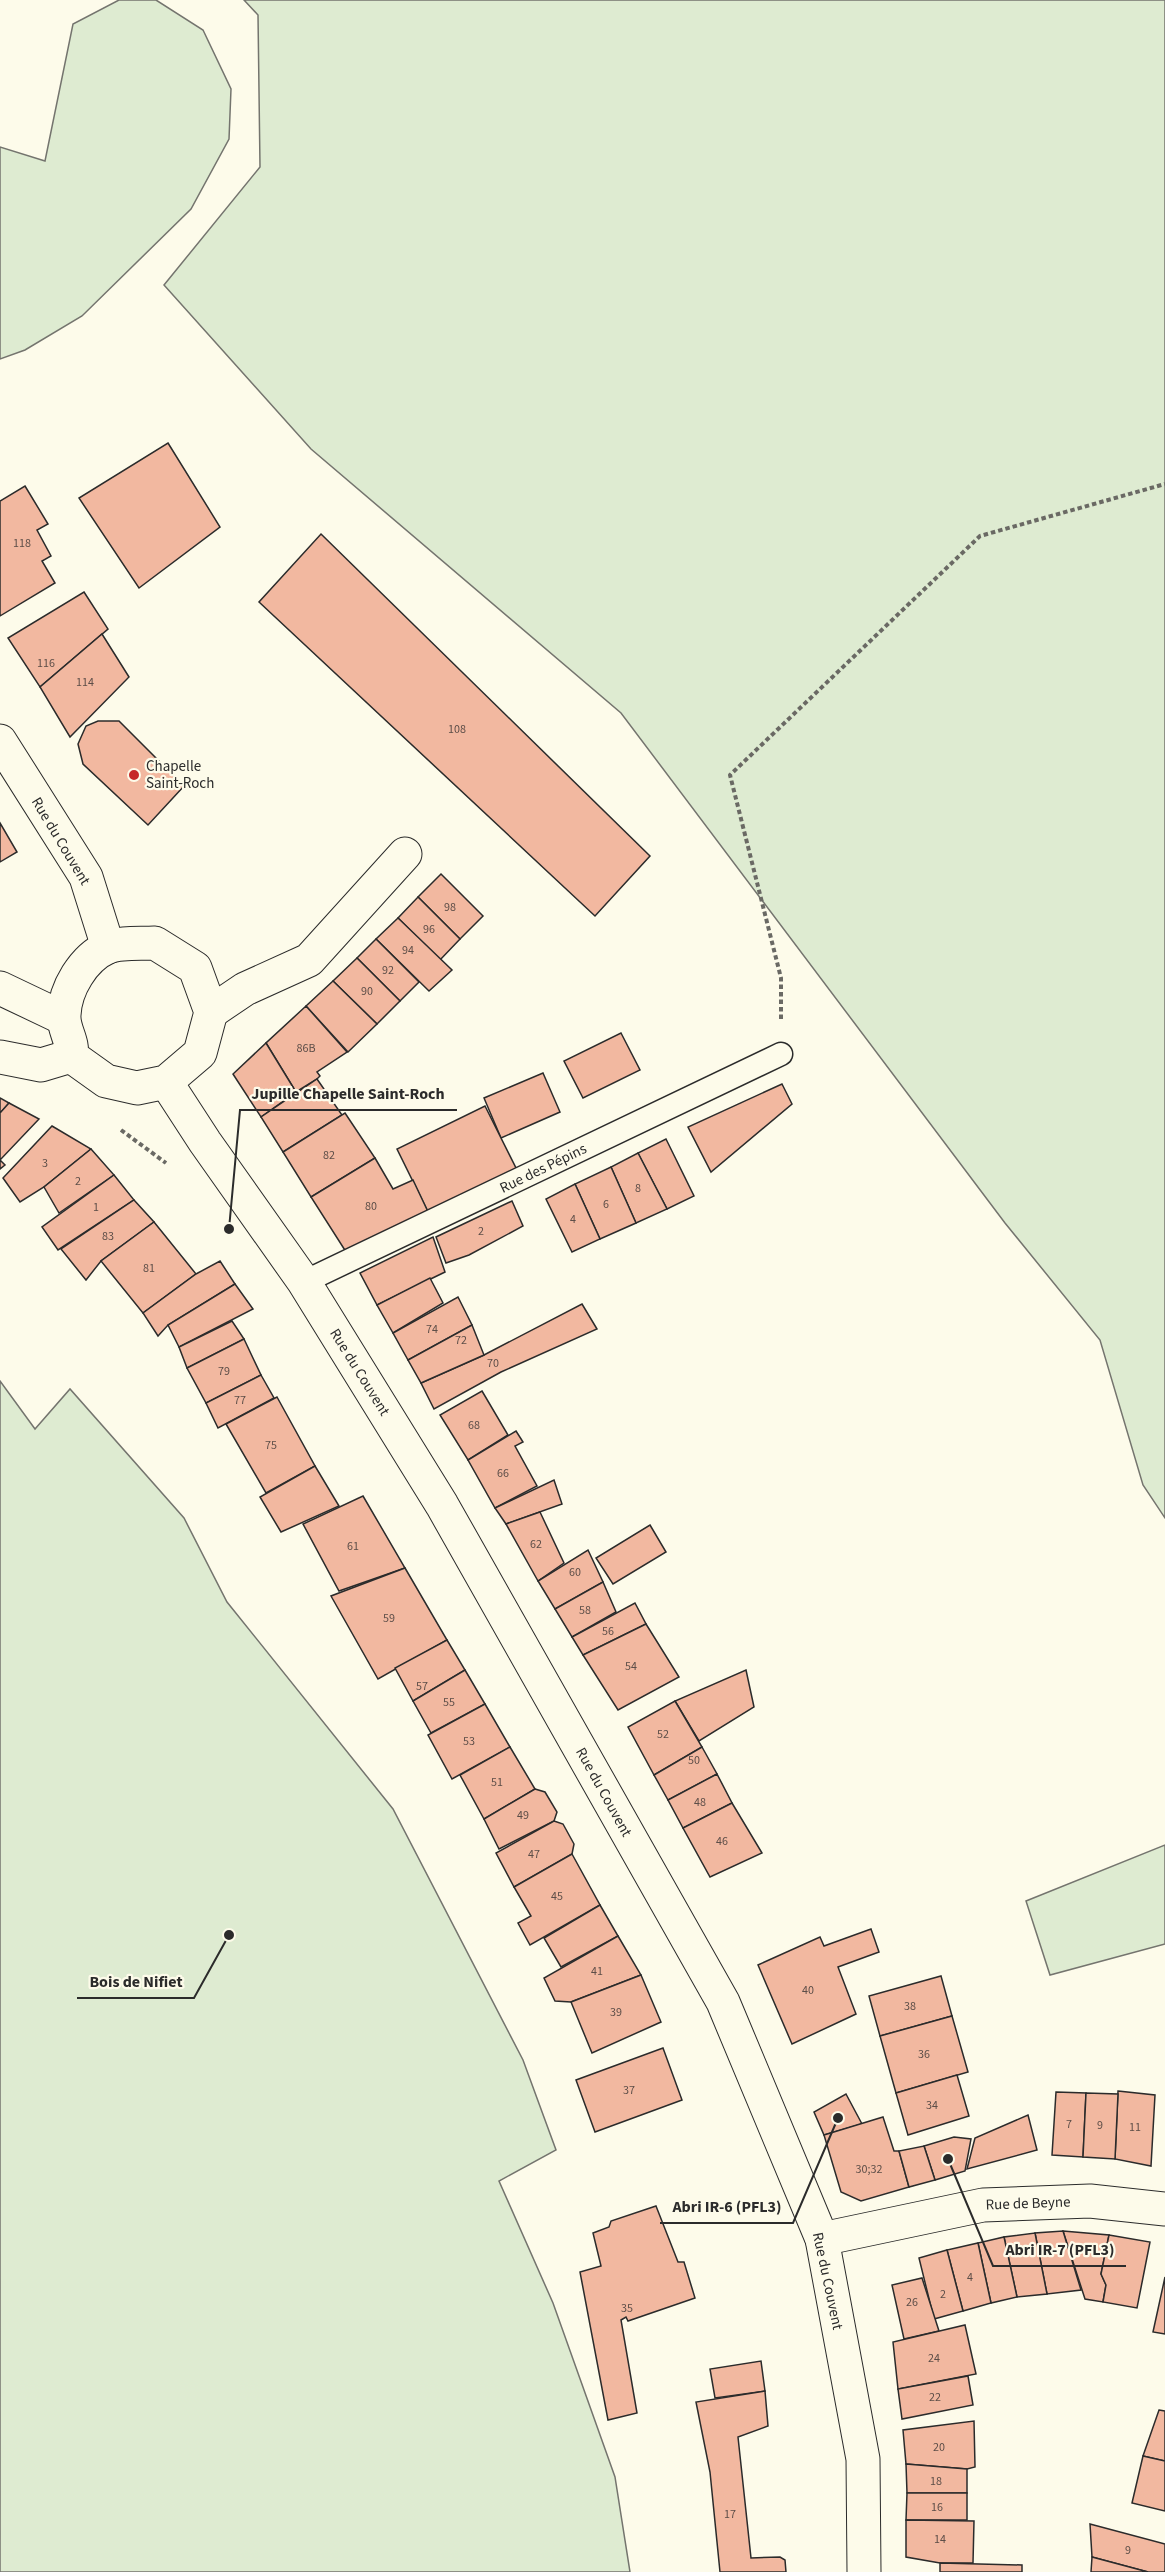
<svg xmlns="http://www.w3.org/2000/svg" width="1165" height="2572" font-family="'Source Sans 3',sans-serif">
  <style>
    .green { fill: #deebd1; stroke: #74746e; stroke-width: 1.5 }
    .building { fill: #f2b8a0; stroke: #2b2b2b; stroke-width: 1.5 }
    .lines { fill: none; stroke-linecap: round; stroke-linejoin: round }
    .service-casing { stroke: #2b2b2b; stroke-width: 25 }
    .minor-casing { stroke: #2b2b2b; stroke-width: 35 }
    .tertiary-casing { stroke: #2b2b2b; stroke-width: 35 }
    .path { stroke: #6a6964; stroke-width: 4; stroke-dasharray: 4.5 3; stroke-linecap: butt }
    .service { stroke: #fdfbea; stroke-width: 22 }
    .minor { stroke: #fdfbea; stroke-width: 33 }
    .tertiary { stroke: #fdfbea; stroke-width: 33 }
    .poi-dot { fill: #c62828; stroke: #fdfbea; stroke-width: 2 }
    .labels { text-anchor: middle; stroke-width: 4.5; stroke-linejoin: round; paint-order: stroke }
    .number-label { font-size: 12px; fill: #5d4e48 }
    .poi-label { font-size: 15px; fill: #2b2b2b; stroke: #fdfbea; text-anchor: start }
    .street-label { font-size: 15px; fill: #2b2b2b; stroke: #fdfbea }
    .leader { fill: none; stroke: #2b2b2b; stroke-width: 2 }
    .callout-dot { fill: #2b2b2b; stroke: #fdfbea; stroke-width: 2 }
    .callout-label { font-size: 16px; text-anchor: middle; font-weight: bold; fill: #2b2b2b; stroke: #fdfbea; stroke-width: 4.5; stroke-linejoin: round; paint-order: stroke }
  </style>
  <rect width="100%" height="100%" fill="#fdfbea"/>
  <g class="green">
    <path d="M 119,0 L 156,0 L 203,30 L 231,89 L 229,139 L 191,209 L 82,316 L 25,350 L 0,359 L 0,147 L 45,161 L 73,24 Z"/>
    <path d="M 244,0 L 1165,0 L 1165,1518 L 1143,1485 L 1100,1340 L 1005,1223 L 621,713 L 311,449 L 164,285 L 260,167 L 258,15 Z"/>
    <path d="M 0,1381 L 35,1429 L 70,1389 L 184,1518 L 227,1602 L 393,1809 L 523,2060 L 556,2150 L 499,2181 L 553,2303 L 615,2477 L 630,2572 L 0,2572 Z"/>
    <path d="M 1165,1845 L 1165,1944 L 1050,1975 L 1026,1901 Z"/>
  </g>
  <g class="building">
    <path d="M 168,443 L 220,527 L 139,588 L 79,498 Z"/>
    <path d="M 25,486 L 48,524 L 37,530 L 51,556 L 42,561 L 55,583 L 0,616 L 0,501 Z"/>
    <path d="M 321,534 L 650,856 L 595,916 L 259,602 Z"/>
    <path d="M 84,592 L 108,629 L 40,687 L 8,638 Z"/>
    <path d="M 102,634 L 129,677 L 70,737 L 40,687 Z"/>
    <path d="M 98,721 L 119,721 L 184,786 L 148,825 L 83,764 L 78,744 L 86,726 Z"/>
    <path d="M 0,823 L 17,852 L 0,862 Z"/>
    <path d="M 441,874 L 483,916 L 460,939 L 418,897 Z"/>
    <path d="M 418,897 L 460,939 L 440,960 L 398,918 Z"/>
    <path d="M 398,918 L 452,970 L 429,991 L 376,939 Z"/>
    <path d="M 376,939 L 419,982 L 400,1001 L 357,958 Z"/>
    <path d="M 357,958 L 400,1001 L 377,1024 L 333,981 Z"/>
    <path d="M 333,981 L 377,1024 L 348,1052 L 306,1006 Z"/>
    <path d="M 306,1006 L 347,1052 L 317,1072 L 320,1076 L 317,1079 L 296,1092 L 266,1043 Z"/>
    <path d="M 621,1033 L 640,1070 L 583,1098 L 564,1061 Z"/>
    <path d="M 266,1043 L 296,1092 L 261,1117 L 233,1074 Z"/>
    <path d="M 543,1073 L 560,1112 L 501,1138 L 484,1098 Z"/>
    <path d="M 317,1079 L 342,1115 L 283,1152 L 261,1117 Z"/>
    <path d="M 782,1084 L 792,1104 L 711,1172 L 688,1127 Z"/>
    <path d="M 0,1098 L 9,1103 L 0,1113 Z"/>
    <path d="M 9,1103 L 39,1119 L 0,1160 L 5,1165 L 0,1169 L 0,1113 Z"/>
    <path d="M 485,1106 L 518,1172 L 430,1216 L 397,1149 Z"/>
    <path d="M 345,1113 L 375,1158 L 311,1197 L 283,1152 Z"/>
    <path d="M 52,1126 L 91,1149 L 44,1187 L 20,1202 L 3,1178 Z"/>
    <path d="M 666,1139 L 694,1196 L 667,1209 L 638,1153 Z"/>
    <path d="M 91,1149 L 114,1175 L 59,1213 L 44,1187 Z"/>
    <path d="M 638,1153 L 667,1209 L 636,1223 L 611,1167 Z"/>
    <path d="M 375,1158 L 393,1189 L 413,1180 L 430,1216 L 348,1255 L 311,1197 Z"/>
    <path d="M 611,1167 L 636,1223 L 600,1239 L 575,1184 Z"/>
    <path d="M 114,1175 L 134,1200 L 58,1250 L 42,1227 Z"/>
    <path d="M 575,1184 L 600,1239 L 572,1252 L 546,1199 Z"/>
    <path d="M 134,1200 L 154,1222 L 101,1261 L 86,1280 L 61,1249 Z"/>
    <path d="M 512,1201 L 523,1226 L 469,1255 L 446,1263 L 436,1237 Z"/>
    <path d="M 154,1222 L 196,1274 L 143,1313 L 101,1261 Z"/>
    <path d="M 433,1237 L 445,1272 L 377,1305 L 360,1273 Z"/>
    <path d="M 220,1261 L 235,1284 L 168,1325 L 158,1336 L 143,1313 L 196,1274 Z"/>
    <path d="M 430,1278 L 443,1303 L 393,1333 L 377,1305 Z"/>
    <path d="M 235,1284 L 253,1309 L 179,1347 L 168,1325 Z"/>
    <path d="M 458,1297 L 472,1325 L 408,1360 L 393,1333 Z"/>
    <path d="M 582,1304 L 597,1329 L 501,1372 L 434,1409 L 421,1383 L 484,1355 Z"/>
    <path d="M 232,1321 L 244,1339 L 187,1368 L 179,1347 Z"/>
    <path d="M 472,1325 L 484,1355 L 421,1383 L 408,1360 Z"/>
    <path d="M 244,1339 L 261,1375 L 206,1403 L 187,1368 Z"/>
    <path d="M 261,1375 L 274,1398 L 218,1428 L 206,1403 Z"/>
    <path d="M 482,1391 L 508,1435 L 468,1460 L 440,1415 Z"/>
    <path d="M 277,1397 L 315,1466 L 266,1493 L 226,1424 Z"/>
    <path d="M 516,1431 L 523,1442 L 515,1446 L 537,1486 L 495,1508 L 468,1460 Z"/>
    <path d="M 315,1466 L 339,1506 L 281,1532 L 260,1497 Z"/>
    <path d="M 554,1480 L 562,1504 L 506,1524 L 495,1508 Z"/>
    <path d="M 363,1496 L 405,1568 L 339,1591 L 303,1524 Z"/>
    <path d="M 540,1512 L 564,1563 L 538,1581 L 506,1524 Z"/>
    <path d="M 650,1525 L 666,1552 L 613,1584 L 596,1558 Z"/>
    <path d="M 588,1550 L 603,1582 L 555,1609 L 538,1581 Z"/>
    <path d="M 405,1568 L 447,1640 L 378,1679 L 331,1596 Z"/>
    <path d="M 603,1582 L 616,1612 L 572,1637 L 555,1609 Z"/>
    <path d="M 635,1603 L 646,1624 L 583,1655 L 572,1637 Z"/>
    <path d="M 646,1624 L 679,1677 L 618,1710 L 583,1655 Z"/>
    <path d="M 447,1640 L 465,1670 L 413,1701 L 395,1668 Z"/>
    <path d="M 465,1670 L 485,1704 L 431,1733 L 413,1701 Z"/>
    <path d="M 746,1670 L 754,1707 L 699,1741 L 675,1701 Z"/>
    <path d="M 675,1701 L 702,1747 L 654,1775 L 628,1727 Z"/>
    <path d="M 485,1704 L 510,1747 L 452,1779 L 428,1735 Z"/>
    <path d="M 510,1747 L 535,1789 L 484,1819 L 460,1775 Z"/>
    <path d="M 702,1747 L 717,1774 L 668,1800 L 654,1775 Z"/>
    <path d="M 717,1774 L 732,1803 L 683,1828 L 668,1800 Z"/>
    <path d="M 535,1789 L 545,1792 L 557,1812 L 554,1821 L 499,1849 L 484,1819 Z"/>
    <path d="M 732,1803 L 762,1853 L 710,1877 L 683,1828 Z"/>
    <path d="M 554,1821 L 563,1824 L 574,1844 L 572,1854 L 514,1887 L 496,1853 Z"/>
    <path d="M 572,1854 L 600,1905 L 530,1945 L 518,1923 L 531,1916 L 514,1887 Z"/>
    <path d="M 600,1905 L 618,1936 L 561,1967 L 544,1938 Z"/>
    <path d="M 871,1929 L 879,1952 L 838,1967 L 856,2014 L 792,2044 L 758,1965 L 820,1937 L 824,1946 Z"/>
    <path d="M 618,1936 L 641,1975 L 571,2002 L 555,2001 L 544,1978 Z"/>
    <path d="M 641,1975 L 661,2022 L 592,2053 L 571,2002 Z"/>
    <path d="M 941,1976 L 952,2016 L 880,2036 L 869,1996 Z"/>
    <path d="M 952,2016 L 968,2072 L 896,2093 L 880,2036 Z"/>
    <path d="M 663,2048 L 682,2100 L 595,2132 L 576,2080 Z"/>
    <path d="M 957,2075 L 969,2116 L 908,2135 L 896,2093 Z"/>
    <path d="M 1118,2091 L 1155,2095 L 1151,2166 L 1115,2159 Z"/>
    <path d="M 1056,2092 L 1086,2093 L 1083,2157 L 1052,2155 Z"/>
    <path d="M 1086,2093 L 1118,2094 L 1115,2159 L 1083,2157 Z"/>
    <path d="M 846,2094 L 862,2124 L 824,2135 L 814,2112 Z"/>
    <path d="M 1028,2115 L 1037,2150 L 967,2169 L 975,2138 Z"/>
    <path d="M 883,2117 L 894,2151 L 899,2151 L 909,2187 L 861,2201 L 841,2192 L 824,2135 Z"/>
    <path d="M 954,2137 L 971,2139 L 965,2171 L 935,2180 L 924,2146 Z"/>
    <path d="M 924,2146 L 935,2180 L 909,2187 L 899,2151 Z"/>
    <path d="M 656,2206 L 678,2262 L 684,2262 L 695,2298 L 628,2321 L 626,2317 L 621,2320 L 637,2413 L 608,2420 L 580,2272 L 601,2266 L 593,2233 L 609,2227 L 611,2221 Z"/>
    <path d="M 1063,2231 L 1109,2235 L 1101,2274 L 1106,2285 L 1103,2302 L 1085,2299 Z"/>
    <path d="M 1063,2231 L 1081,2290 L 1047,2294 L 1035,2233 Z"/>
    <path d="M 1035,2233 L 1047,2294 L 1017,2297 L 1004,2237 Z"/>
    <path d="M 1109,2235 L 1150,2242 L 1137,2308 L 1103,2302 L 1106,2285 L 1101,2274 Z"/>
    <path d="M 1004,2237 L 1017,2297 L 991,2303 L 978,2243 Z"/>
    <path d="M 978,2243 L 991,2303 L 963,2311 L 947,2250 Z"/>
    <path d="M 947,2250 L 963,2311 L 934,2319 L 919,2258 Z"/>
    <path d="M 1165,2277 L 1165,2334 L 1153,2332 Z"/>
    <path d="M 922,2278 L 939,2331 L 904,2339 L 892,2285 Z"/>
    <path d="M 965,2325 L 976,2374 L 898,2389 L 893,2342 Z"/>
    <path d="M 761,2361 L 765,2391 L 715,2398 L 710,2369 Z"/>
    <path d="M 968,2376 L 973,2405 L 902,2419 L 898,2389 Z"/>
    <path d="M 765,2391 L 768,2426 L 738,2437 L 751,2558 L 780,2557 L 785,2560 L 786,2572 L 720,2572 L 710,2472 L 696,2402 Z"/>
    <path d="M 1159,2410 L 1165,2411 L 1165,2461 L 1143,2456 Z"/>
    <path d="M 974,2421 L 975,2467 L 967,2469 L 906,2464 L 903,2430 Z"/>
    <path d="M 1143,2456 L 1165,2461 L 1165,2511 L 1132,2503 Z"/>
    <path d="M 906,2464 L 967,2469 L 967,2493 L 907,2493 Z"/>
    <path d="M 907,2493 L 967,2493 L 967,2520 L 906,2520 Z"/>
    <path d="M 906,2520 L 974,2521 L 973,2563 L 940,2563 L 906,2557 Z"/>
    <path d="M 1090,2524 L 1165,2544 L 1165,2572 L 1148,2572 L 1092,2557 Z"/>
    <path d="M 1092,2557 L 1148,2572 L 1091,2572 Z"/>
    <path d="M 940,2563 L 1022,2565 L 1022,2572 L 940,2572 Z"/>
  </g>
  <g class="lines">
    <g class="service-casing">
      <path id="service" d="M 304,1282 L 781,1054"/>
    </g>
    <g class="minor-casing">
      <g id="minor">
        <path d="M 0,988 L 63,1018"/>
        <path d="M 211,1012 L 245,989 L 309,960 L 405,854"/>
        <path d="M 0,1057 L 41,1065 L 71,1056"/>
      </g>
    </g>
    <g class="tertiary-casing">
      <g id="tertiary">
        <path d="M 0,741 L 86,877 L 108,947"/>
        <path d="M 155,943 L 195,968 L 211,1012 L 200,1053 L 166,1082 L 137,1088 L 106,1081 L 71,1056 C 74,1041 63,1030 64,1015 C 65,989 83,958 108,947 C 121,942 141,944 155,943 Z"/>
        <path d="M 166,1082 L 205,1142 L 304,1282 L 442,1505 L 723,2002 L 822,2239 L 863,2459 L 864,2572"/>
        <path d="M 822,2239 L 983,2205 L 1090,2201 L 1165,2209"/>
      </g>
    </g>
    <g class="path">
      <path d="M 781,1019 L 781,978 L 730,775 L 980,536 L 1165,484"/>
      <path d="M 121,1130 L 166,1163"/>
    </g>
    <use href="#service" class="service"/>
    <use href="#minor" class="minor"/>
    <use href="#tertiary" class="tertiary"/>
  </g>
  <circle class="poi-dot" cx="134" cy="775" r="6"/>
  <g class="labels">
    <g class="number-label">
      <text x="22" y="547">118</text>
      <text x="46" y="667">116</text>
      <text x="85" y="686">114</text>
      <text x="457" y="733">108</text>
      <text x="450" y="911">98</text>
      <text x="429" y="933">96</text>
      <text x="408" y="954">94</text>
      <text x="388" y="974">92</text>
      <text x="367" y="995">90</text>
      <text x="306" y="1052">86B</text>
      <text x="329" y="1159">82</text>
      <text x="45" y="1167">3</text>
      <text x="78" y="1185">2</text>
      <text x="638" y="1192">8</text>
      <text x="606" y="1208">6</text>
      <text x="371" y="1210">80</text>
      <text x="96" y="1211">1</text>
      <text x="573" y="1223">4</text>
      <text x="481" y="1235">2</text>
      <text x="108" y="1240">83</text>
      <text x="149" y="1272">81</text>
      <text x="432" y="1333">74</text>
      <text x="461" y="1344">72</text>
      <text x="493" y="1367">70</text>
      <text x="224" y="1375">79</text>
      <text x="240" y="1404">77</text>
      <text x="474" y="1429">68</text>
      <text x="271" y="1449">75</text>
      <text x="503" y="1477">66</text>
      <text x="536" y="1548">62</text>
      <text x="353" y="1550">61</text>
      <text x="575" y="1576">60</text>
      <text x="585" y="1614">58</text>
      <text x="389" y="1622">59</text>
      <text x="608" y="1635">56</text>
      <text x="631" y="1670">54</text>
      <text x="422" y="1690">57</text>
      <text x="449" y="1706">55</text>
      <text x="663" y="1738">52</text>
      <text x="469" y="1745">53</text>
      <text x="694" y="1764">50</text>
      <text x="497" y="1786">51</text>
      <text x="700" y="1806">48</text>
      <text x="523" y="1819">49</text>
      <text x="722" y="1845">46</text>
      <text x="534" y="1858">47</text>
      <text x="557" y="1900">45</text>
      <text x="597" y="1975">41</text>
      <text x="808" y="1994">40</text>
      <text x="910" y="2010">38</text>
      <text x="616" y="2016">39</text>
      <text x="924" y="2058">36</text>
      <text x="629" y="2094">37</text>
      <text x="932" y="2109">34</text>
      <text x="1069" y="2128">7</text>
      <text x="1100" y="2129">9</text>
      <text x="1135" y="2131">11</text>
      <text x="869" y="2173">30;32</text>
      <text x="970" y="2281">4</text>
      <text x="943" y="2298">2</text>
      <text x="912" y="2306">26</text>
      <text x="627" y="2312">35</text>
      <text x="934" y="2362">24</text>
      <text x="935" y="2401">22</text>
      <text x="939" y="2451">20</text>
      <text x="936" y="2485">18</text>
      <text x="937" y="2511">16</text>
      <text x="730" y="2518">17</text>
      <text x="940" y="2543">14</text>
      <text x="1128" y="2554">9</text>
    </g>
    <g class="poi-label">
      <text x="146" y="771">Chapelle<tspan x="146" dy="17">Saint-Roch</tspan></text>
    </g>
    <g class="street-label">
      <text transform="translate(61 841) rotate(59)" y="5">Rue du Couvent</text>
      <text transform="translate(543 1168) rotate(-26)" y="5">Rue des Pépins</text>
      <text transform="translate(360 1372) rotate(58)" y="5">Rue du Couvent</text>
      <text transform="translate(604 1792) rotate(61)" y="5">Rue du Couvent</text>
      <text transform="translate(1028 2203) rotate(-2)" y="5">Rue de Beyne</text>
      <text transform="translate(828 2281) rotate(78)" y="5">Rue du Couvent</text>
    </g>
  </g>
  <path class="leader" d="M229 1229L240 1110H457M229 1935L194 1998H77M838 2118L793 2223H660M948 2159L993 2266H1126"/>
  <g class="callout-dot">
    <circle cx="229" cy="1229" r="6"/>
    <circle cx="229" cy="1935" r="6"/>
    <circle cx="838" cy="2118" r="6"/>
    <circle cx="948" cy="2159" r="6"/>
  </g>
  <g class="callout-label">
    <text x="348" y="1099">Jupille Chapelle Saint-Roch</text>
    <text x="136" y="1987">Bois de Nifiet</text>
    <text x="727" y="2212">Abri IR-6 (PFL3)</text>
    <text x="1060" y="2255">Abri IR-7 (PFL3)</text>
  </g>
</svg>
